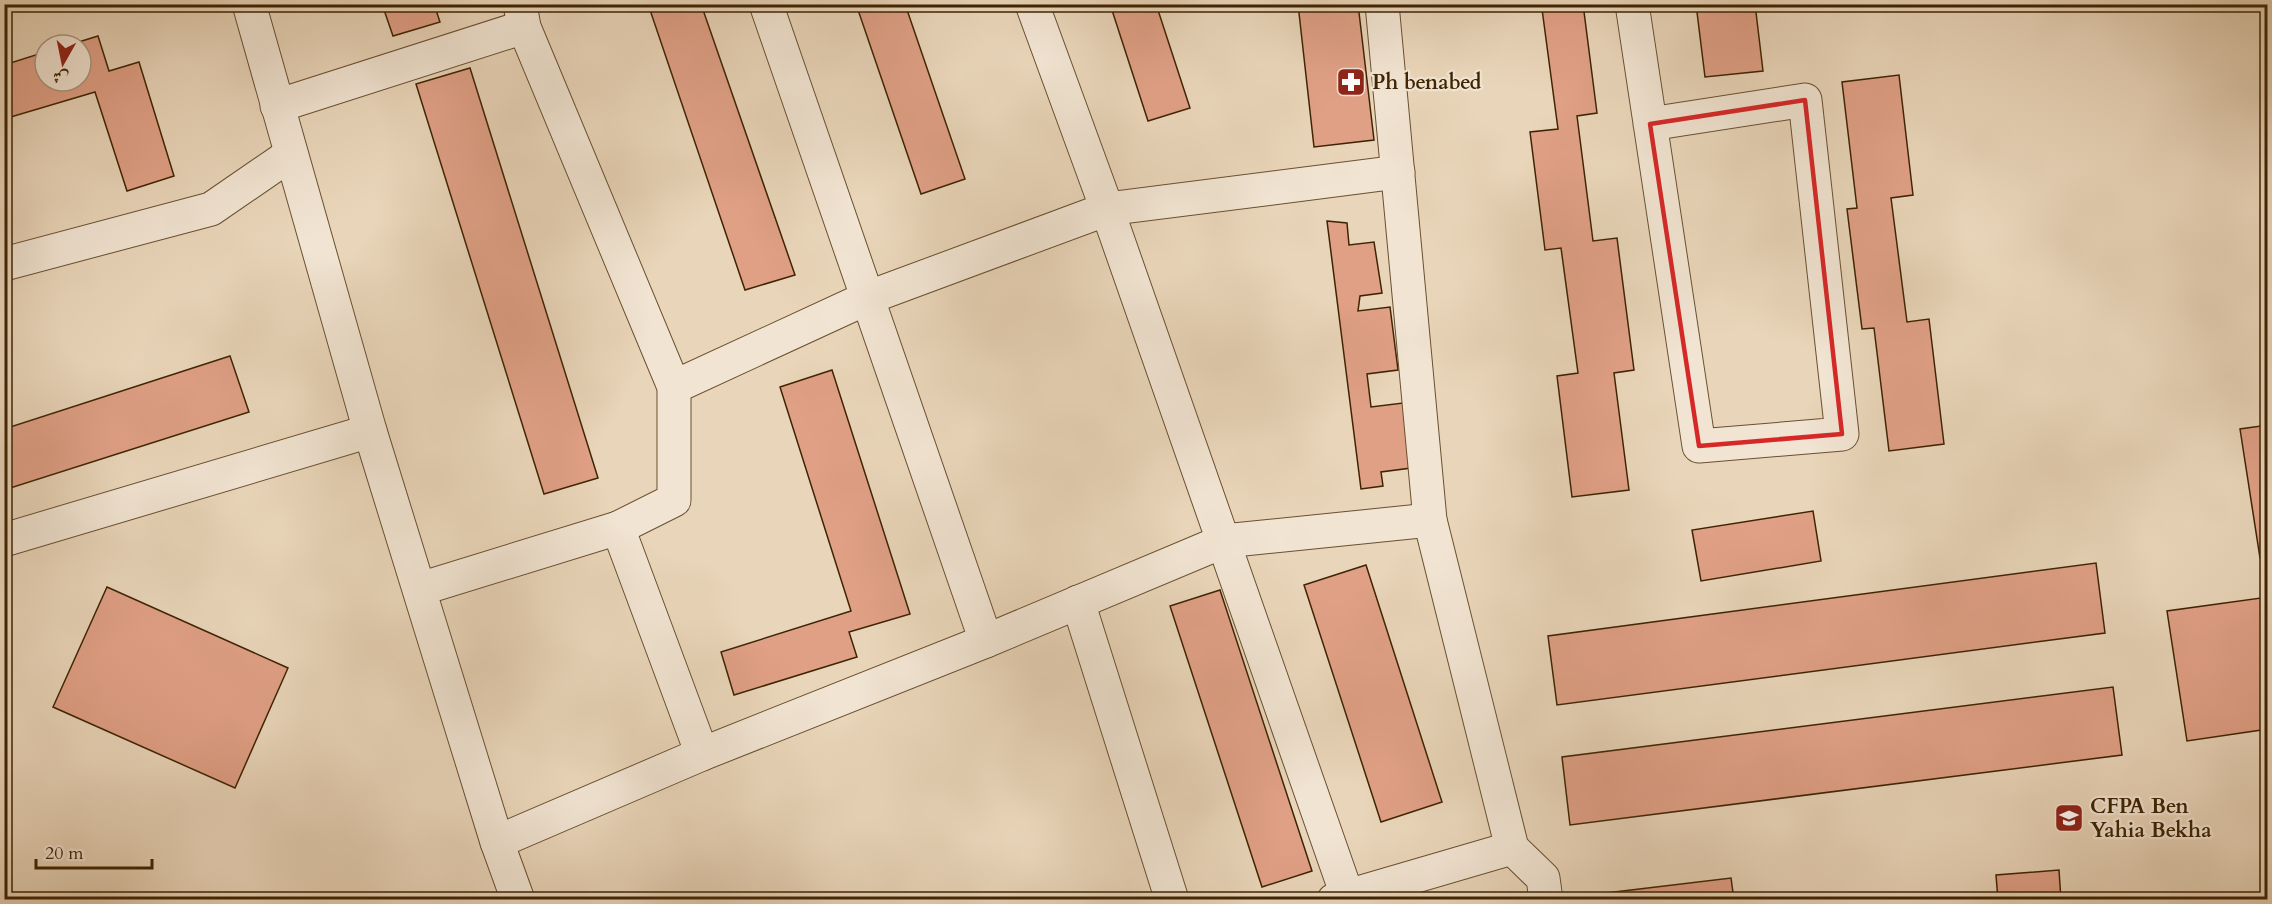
<svg xmlns="http://www.w3.org/2000/svg" width="2272" height="904" font-family="Cardo,Amiri,serif">
  <style>
    .building { fill: #e0a086; stroke: #3e2403; stroke-width: 1.5 }
    .lines { fill: none; stroke-linecap: round; stroke-linejoin: round }
    .minor-casing { stroke: #695030; stroke-width: 35 }
    .minor { stroke: #f1e4d2; stroke-width: 33 }
    .marked { fill: none; stroke: #d62828; stroke-width: 4.5; stroke-linejoin: round }
    .labels { text-anchor: middle; stroke-width: 4.5; stroke-linejoin: round; paint-order: stroke }
    .poi-label { font-size: 21px; font-weight: bold; fill: #3e2403; stroke: #f1e4d2; text-anchor: start }
  </style>
  <rect width="100%" height="100%" fill="#e9d5b9"/>
  <filter id="stains"><feTurbulence type="fractalNoise" baseFrequency=".00333" numOctaves="4"/><feColorMatrix values="0 0 0 0 .2 0 0 0 0 .09 0 0 0 0 .02 0 0 0 .5 -.17"/></filter>
  <radialGradient id="worn" r=".72"><stop offset=".6" stop-color="#630" stop-opacity="0"/><stop offset="1" stop-color="#630" stop-opacity=".3"/></radialGradient>
  <g class="building">
    <path d="M 382,4 L 434,4 L 440,22 L 393,36 Z"/>
    <path d="M 648,4 L 701,4 L 795,275 L 745,290 Z"/>
    <path d="M 856,4 L 905,4 L 965,179 L 921,194 Z"/>
    <path d="M 1110,4 L 1156,4 L 1190,108 L 1148,121 Z"/>
    <path d="M 1298,4 L 1358,4 L 1374,140 L 1314,147 Z"/>
    <path d="M 1574,4 L 1583,4 L 1597,113 L 1577,116 L 1593,241 L 1617,238 L 1634,370 L 1614,373 L 1629,490 L 1572,497 L 1557,376 L 1578,373 L 1561,248 L 1545,250 L 1530,132 L 1558,129 L 1542,9 Z"/>
    <path d="M 1696,4 L 1755,4 L 1763,71 L 1705,77 Z"/>
    <path d="M 98,36 L 109,71 L 139,62 L 174,176 L 127,191 L 95,92 L 4,119 L 4,65 L 45,52 L 45,81 L 81,81 L 81,45 L 69,45 Z"/>
    <path d="M 470,68 L 598,478 L 544,494 L 416,84 Z"/>
    <path d="M 1899,75 L 1913,195 L 1891,198 L 1907,322 L 1929,319 L 1944,444 L 1889,451 L 1874,328 L 1862,329 L 1847,209 L 1857,208 L 1842,82 Z"/>
    <path d="M 1327,221 L 1347,223 L 1349,245 L 1374,242 L 1382,293 L 1360,296 L 1358,311 L 1390,307 L 1398,370 L 1367,374 L 1371,407 L 1403,403 L 1411,468 L 1381,472 L 1383,486 L 1361,489 Z"/>
    <path d="M 230,356 L 249,412 L 4,490 L 4,429 Z"/>
    <path d="M 832,370 L 910,614 L 849,632 L 857,657 L 734,695 L 721,652 L 851,611 L 780,387 Z"/>
    <path d="M 2268,425 L 2268,557 L 2260,558 L 2240,429 Z"/>
    <path d="M 1813,511 L 1821,561 L 1701,581 L 1692,530 Z"/>
    <path d="M 2096,563 L 2105,633 L 1557,705 L 1548,636 Z"/>
    <path d="M 1366,565 L 1442,802 L 1381,822 L 1304,585 Z"/>
    <path d="M 107,587 L 288,668 L 235,788 L 53,707 Z"/>
    <path d="M 1220,590 L 1312,871 L 1262,887 L 1170,606 Z"/>
    <path d="M 2268,597 L 2268,729 L 2187,741 L 2167,611 Z"/>
    <path d="M 2113,687 L 2122,755 L 1570,825 L 1562,757 Z"/>
    <path d="M 2059,870 L 2061,900 L 1998,900 L 1996,875 Z"/>
    <path d="M 1731,878 L 1734,900 L 1599,900 L 1598,894 Z"/>
  </g>
  <g class="lines">
    <g class="minor-casing">
      <g id="minor">
        <path d="M 249,4 L 370,431 L 497,842 L 518,900"/>
        <path d="M 766,4 L 986,641"/>
        <path d="M 1032,4 L 1107,209 L 1347,895"/>
        <path d="M 1382,4 L 1430,520 L 1512,848 L 1543,878 L 1546,900"/>
        <path d="M 1632,4 L 1699,446 L 1842,434 L 1805,100 L 1650,124"/>
        <path d="M 277,106 L 524,27"/>
        <path d="M 4,264 L 211,209 L 291,154"/>
        <path d="M 674,387 L 867,298 L 1107,209 L 1398,172"/>
        <path d="M 618,528 L 702,754"/>
        <path d="M 4,540 L 370,431"/>
        <path d="M 420,589 L 618,528 L 674,500 L 674,387 L 524,27 L 520,4"/>
        <path d="M 1078,602 L 1172,900"/>
        <path d="M 497,842 L 702,754 L 986,641 L 1224,541 L 1430,520"/>
        <path d="M 1334,900 L 1512,848"/>
      </g>
    </g>
    <use href="#minor" class="minor"/>
  </g>
  <path class="marked" d="M 1805,100 L 1842,434 L 1699,446 L 1650,124 Z"/>
  <defs>
    <g id="pharmacy-square" transform="scale(1.5)"><rect x="-9" y="-9" width="18" height="18" rx="4" fill="#8f2418" stroke="#f1e4d2"/><path d="M-2-6h4v4h4v4h-4v4h-4v-4h-4v-4h4Z" fill="#fff"/></g>
    <g id="university-square" transform="scale(1.5)"><rect x="-9" y="-9" width="18" height="18" rx="4" fill="#8f2418" stroke="#f1e4d2"/><path d="M0-5L7-2L0 1L-7-2ZM-4 1L0 2.5L4 1V4Q0 6-4 4Z" fill="#fff"/></g>
  </defs>
  <g fill-rule="evenodd">
    <use href="#pharmacy-square" x="1351" y="82"/>
    <use href="#university-square" x="2069" y="818"/>
  </g>
  <g class="labels">
    <g class="poi-label">
      <text x="1372" y="89">Ph benabed</text>
      <text x="2090" y="813">CFPA Ben<tspan x="2090" dy="24">Yahia Bekha</tspan></text>
    </g>
  </g>
  <rect width="2272" height="904" fill="none" stroke="#e9d5b9" stroke-width="24"/>
  <rect x="6" y="6" width="2260" height="892" fill="none" stroke="#3e2403" stroke-width="3"/>
  <rect x="12" y="12" width="2248" height="880" fill="none" stroke="#3e2403" stroke-width="1.5"/>
  <g transform="translate(63 63) rotate(189)"><circle r="28" fill="#f1e4d2" stroke="#a9977f" stroke-width="1.5"/>
  <path d="M0-4.5L10 22L0 15L-10 22Z" fill="#8f2418"/>
  <text y="-9" font-size="16" font-weight="bold" text-anchor="middle" fill="#3e2403">ش</text>
  </g>
  <path d="M36 859v9h116v-9" fill="none" stroke="#3e2403" stroke-width="3"/>
  <text x="45" y="859" font-size="18" fill="#3e2403" stroke="#f1e4d2" stroke-width="4.5" paint-order="stroke">20 m</text>
  <rect width="100%" height="100%" filter="url(#stains)"/>
  <rect width="100%" height="100%" fill="url(#worn)"/>
</svg>
